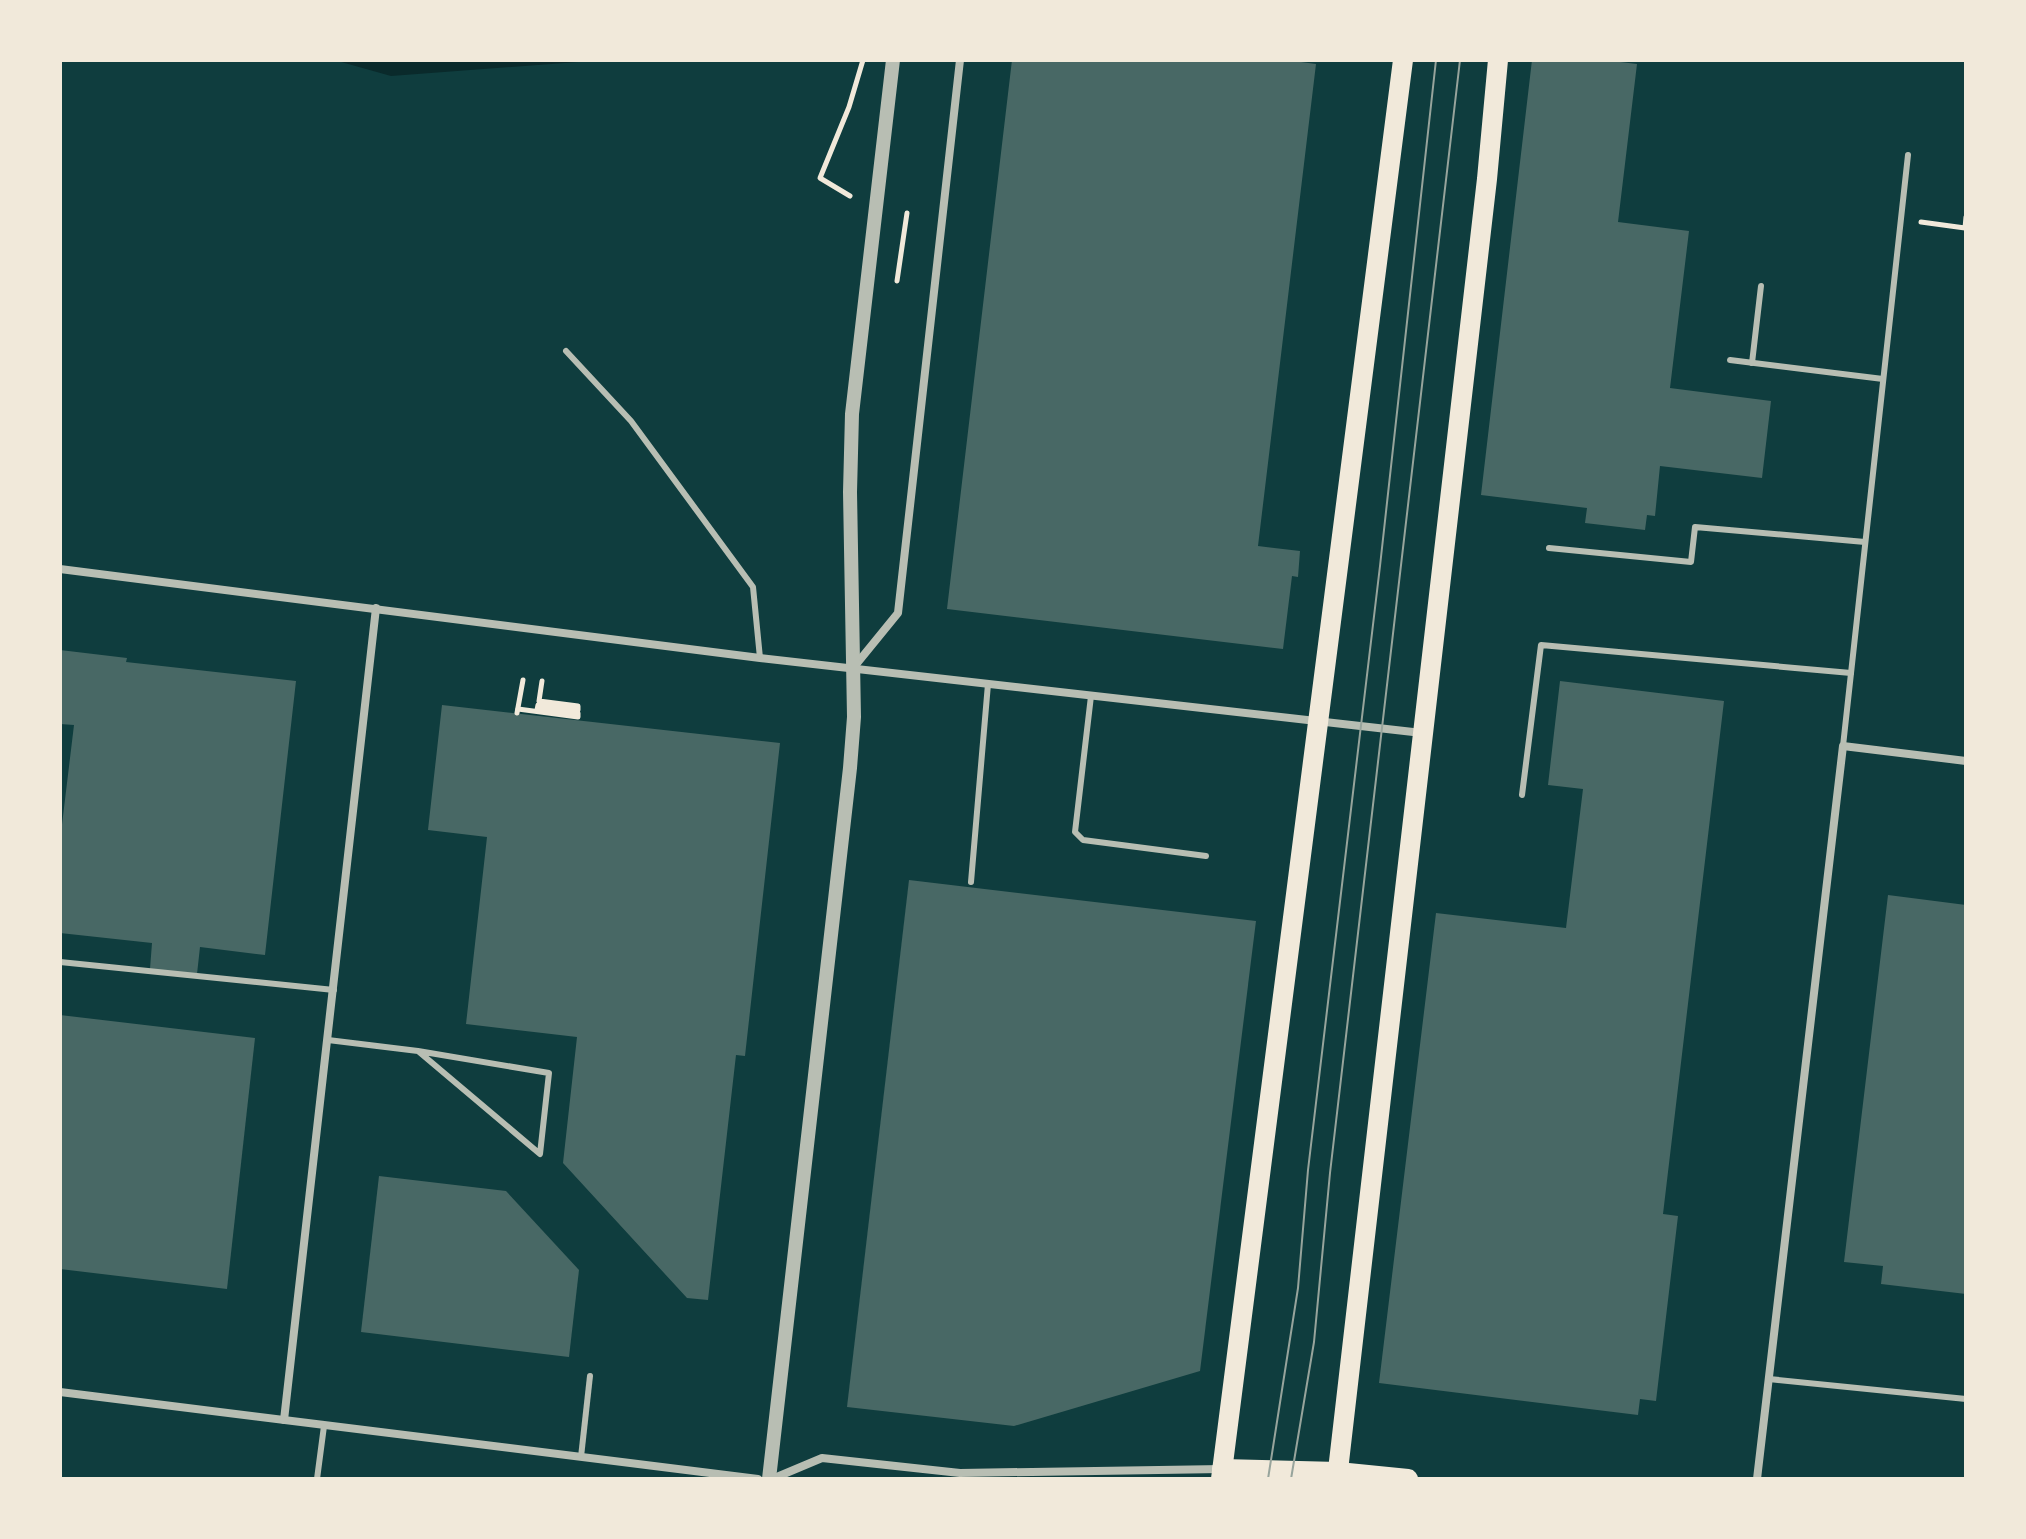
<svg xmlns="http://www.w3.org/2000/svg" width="2026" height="1539" font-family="Mulish,sans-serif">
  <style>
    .water { fill: #0a2a2b }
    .building { fill: #486865 }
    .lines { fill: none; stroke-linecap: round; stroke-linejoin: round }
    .path { stroke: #f1e9da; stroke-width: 5 }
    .service { stroke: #b8beb3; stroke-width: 6 }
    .minor { stroke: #b8beb3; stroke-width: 8 }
    .tertiary { stroke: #b8beb3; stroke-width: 14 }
    .primary { stroke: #f1e9da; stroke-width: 20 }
    .tram { stroke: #97a49c; stroke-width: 2 }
  </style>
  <rect width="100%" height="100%" fill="#0f3d3e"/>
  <path class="water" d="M 334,60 L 605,60 L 391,76 Z"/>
  <g class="building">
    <path d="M 1012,60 L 1286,60 L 1316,64 L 1258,546 L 1300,551 L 1298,577 L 1292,576 L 1283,649 L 947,609 Z"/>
    <path d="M 1532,60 L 1604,60 L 1637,64 L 1618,222 L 1689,231 L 1670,388 L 1771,401 L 1762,478 L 1660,466 L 1655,516 L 1647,515 L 1645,530 L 1585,523 L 1587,508 L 1481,495 Z"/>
    <path d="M 60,650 L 127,658 L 126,662 L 296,681 L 265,955 L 200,947 L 197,974 L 150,969 L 152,943 L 60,933 L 60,841 L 74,725 L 60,724 Z"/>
    <path d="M 1560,681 L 1724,701 L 1663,1214 L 1678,1216 L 1656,1401 L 1640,1399 L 1638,1415 L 1379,1383 L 1436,913 L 1566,928 L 1583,789 L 1548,785 Z"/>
    <path d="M 442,705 L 780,743 L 745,1056 L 736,1055 L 708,1300 L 687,1298 L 563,1163 L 577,1037 L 466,1024 L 487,837 L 428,830 Z"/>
    <path d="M 909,880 L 1256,921 L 1200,1371 L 1014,1426 L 847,1407 Z"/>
    <path d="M 1888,895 L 1966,905 L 1966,1294 L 1881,1284 L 1883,1266 L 1844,1262 Z"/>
    <path d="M 60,1015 L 255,1038 L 227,1289 L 60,1269 Z"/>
    <path d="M 379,1176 L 506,1191 L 579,1270 L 569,1357 L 361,1332 Z"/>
  </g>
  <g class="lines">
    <g class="path">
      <path d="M 850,196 L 820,178 L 849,107 L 863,60"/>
      <path d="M 1921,222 L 1965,228 L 1966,217"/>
      <path d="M 897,281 L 907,213"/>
      <path d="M 518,709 L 578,717 L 578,713 L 537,710 L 538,705 L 578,710 L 578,706 L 539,701 L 542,681"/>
      <path d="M 517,713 L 523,680"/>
    </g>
    <g class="service">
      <path d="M 566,351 L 631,421 L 753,587 L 760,658"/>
      <path d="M 1730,360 L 1883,379"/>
      <path d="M 1752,363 L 1761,286"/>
      <path d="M 1549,548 L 1691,562 L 1695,527 L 1865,542"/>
      <path d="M 1091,696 L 1075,832 L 1083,840 L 1206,856"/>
      <path d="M 1843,746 L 1908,155"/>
      <path d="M 1522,795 L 1541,645 L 1851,673"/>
      <path d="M 971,882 L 988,684"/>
      <path d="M 60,962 L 334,990"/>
      <path d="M 328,1040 L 418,1051 L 540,1154 L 549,1073 L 418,1051"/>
      <path d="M 1769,1379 L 1966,1399"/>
      <path d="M 581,1457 L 590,1376"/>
      <path d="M 317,1479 L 324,1426"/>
    </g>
    <g class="minor">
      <path d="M 60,569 L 760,658 L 1422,733"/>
      <path d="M 854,667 L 898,613 L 960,60"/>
      <path d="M 60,1392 L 758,1479"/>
      <path d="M 284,1420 L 376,608"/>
      <path d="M 772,1479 L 822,1458 L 960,1473 L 1222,1469"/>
      <path d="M 1757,1479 L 1843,746 L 1966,761"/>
    </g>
    <path class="tertiary" d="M 769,1479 L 850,768 L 854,717 L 850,492 L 852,414 L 893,60"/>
    <g class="primary">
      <path d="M 1222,1469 L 1338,1472 L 1408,1479"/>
      <path d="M 1221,1479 L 1403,60"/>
      <path d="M 1337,1479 L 1487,179 L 1498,60"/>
    </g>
    <g class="tram">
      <path d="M 1268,1479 L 1298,1288 L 1308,1170 L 1380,566 L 1436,60"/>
      <path d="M 1291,1479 L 1314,1342 L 1330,1173 L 1460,60"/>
    </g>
  </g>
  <rect width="2026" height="1539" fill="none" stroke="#f1e9da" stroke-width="124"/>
</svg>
